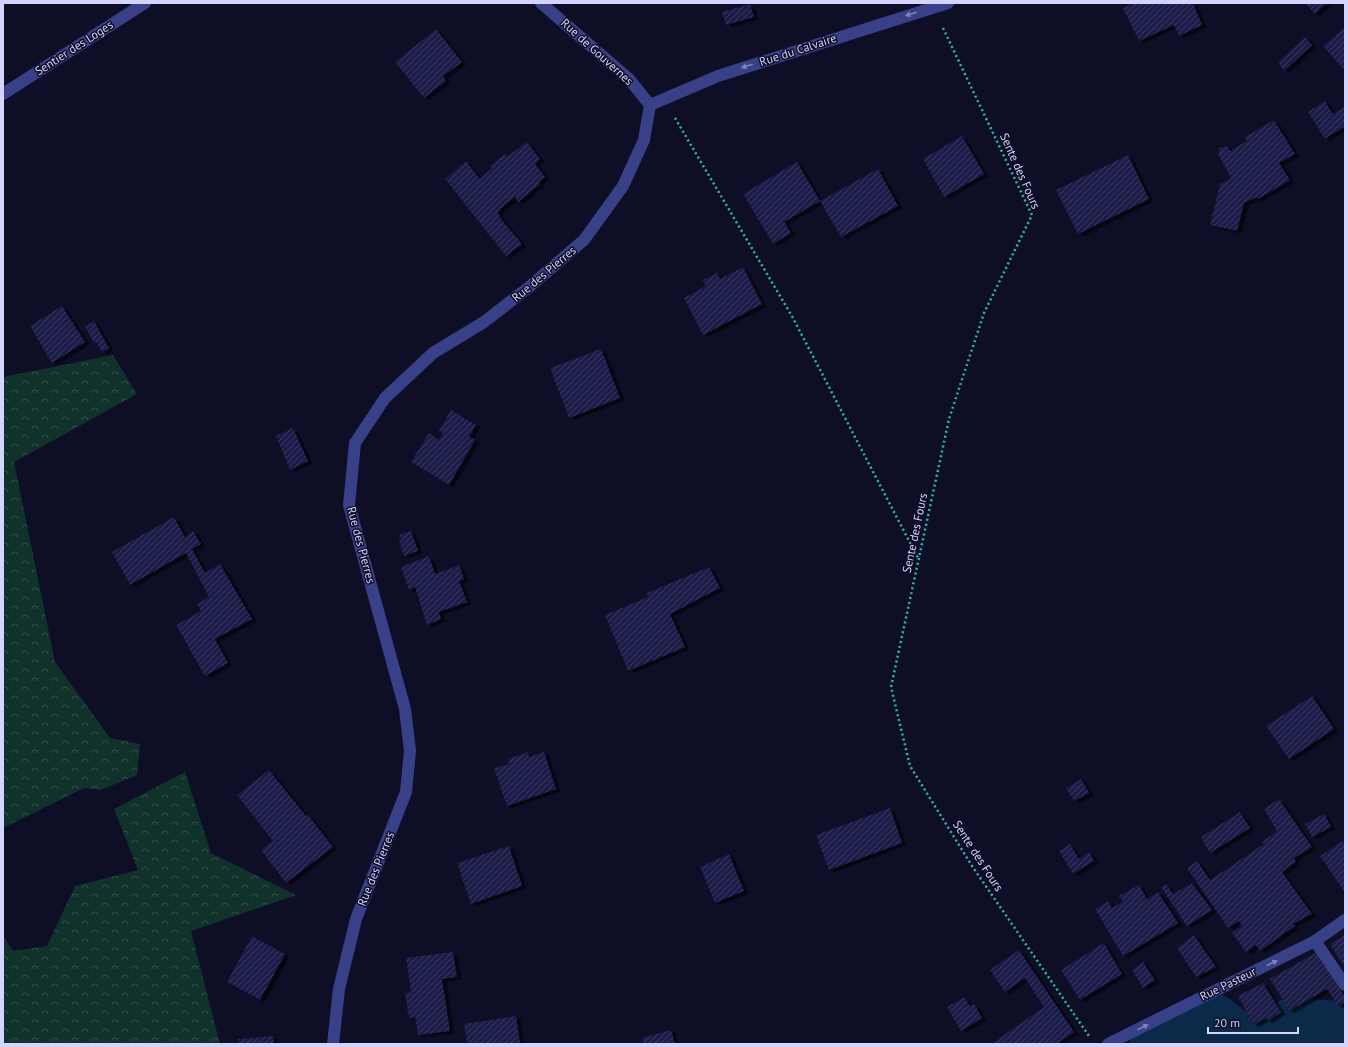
<svg xmlns="http://www.w3.org/2000/svg" width="1348" height="1047" font-family="'PT Sans',sans-serif">
  <style>
    .forest { fill: url(#forest-crowns) }
    .lines { fill: none; stroke-linecap: round; stroke-linejoin: round }
    .river { stroke: #0b2a49; stroke-width: 54 }
    .building { fill: url(#building-hatch); filter: url(#shadow) }
    .path { stroke: #2cbb9f; stroke-width: 2.5; stroke-dasharray: 2 3; stroke-linecap: butt }
    .minor { stroke: #384087; stroke-width: 12 }
    .oneway { fill: #7e83bd }
    .labels { text-anchor: middle; stroke-width: 3; stroke-linejoin: round; paint-order: stroke }
    .street-label { font-size: 12px; fill: #d4d5ff; stroke: #0f0e27 }
  </style>
  <defs>
    <pattern id="forest-crowns" width="20" height="18" patternUnits="userSpaceOnUse"><rect width="20" height="18" fill="#11312b"/><path d="M2 6a3 3 0 1 1 6 0M12 15a3 3 0 1 1 6 0" fill="none" stroke="#334e4b"/></pattern>
    <pattern id="building-hatch" width="6" height="6" patternUnits="userSpaceOnUse"><rect width="6" height="6" fill="#1d1a48"/><path d="M-1 1l2-2M0 6l6-6M5 7l2-2" fill="none" stroke="#3d3a63"/></pattern>
    <filter id="shadow"><feDropShadow dx="4.5" dy="2.5" stdDeviation="0" flood-color="#0009"/></filter>
  </defs>
  <rect width="100%" height="100%" fill="#0f0e27"/>
  <g class="forest">
    <path d="M 113,355 L 137,394 L 14,462 L 55,662 L 110,738 L 140,744 L 137,775 L 101,790 L 84,788 L 3,828 L 3,377 Z"/>
    <path d="M 185,772 L 211,853 L 296,895 L 191,931 L 220,1044 L 3,1044 L 3,936 L 13,951 L 47,946 L 75,886 L 138,870 L 114,809 Z"/>
  </g>
  <g class="lines">
    <g class="river">
      <path d="M 1213,1020 L 1235,1038 L 1253,1043 L 1289,1026 L 1328,1027 L 1343,1044"/>
      <path d="M 1157,1044 L 1192,1029"/>
    </g>
  </g>
  <g class="building">
    <path d="M 1134,3 L 1193,3 L 1202,25 L 1179,36 L 1174,25 L 1139,41 L 1123,8 Z"/>
    <path d="M 1305,3 L 1327,3 L 1315,14 Z"/>
    <path d="M 750,4 L 754,17 L 726,25 L 722,12 Z"/>
    <path d="M 1345,27 L 1345,71 L 1323,46 Z"/>
    <path d="M 436,29 L 462,62 L 443,76 L 446,81 L 424,98 L 395,62 Z"/>
    <path d="M 1305,37 L 1312,45 L 1284,71 L 1278,62 Z"/>
    <path d="M 1325,101 L 1333,114 L 1344,107 L 1345,126 L 1325,139 L 1308,112 Z"/>
    <path d="M 1274,120 L 1295,154 L 1279,163 L 1290,180 L 1258,199 L 1257,197 L 1244,203 L 1237,231 L 1210,225 L 1220,184 L 1231,178 L 1218,154 L 1219,148 L 1227,146 L 1230,151 L 1247,141 L 1245,137 Z"/>
    <path d="M 962,136 L 984,174 L 944,197 L 923,159 Z"/>
    <path d="M 527,142 L 540,159 L 535,164 L 545,177 L 539,182 L 540,184 L 518,202 L 515,197 L 500,209 L 498,213 L 501,219 L 522,244 L 506,256 L 445,179 L 466,161 L 480,179 L 492,168 L 490,166 L 505,154 L 507,157 Z"/>
    <path d="M 1128,155 L 1149,199 L 1078,234 L 1056,190 Z"/>
    <path d="M 797,162 L 820,201 L 784,222 L 791,233 L 773,244 L 743,194 Z"/>
    <path d="M 878,169 L 898,206 L 841,237 L 820,201 Z"/>
    <path d="M 743,267 L 762,304 L 703,335 L 684,298 L 706,286 L 703,280 L 717,273 L 720,279 Z"/>
    <path d="M 62,306 L 85,342 L 52,363 L 30,326 Z"/>
    <path d="M 94,321 L 109,348 L 102,352 L 96,342 L 94,343 L 85,327 Z"/>
    <path d="M 601,349 L 620,398 L 569,418 L 550,368 Z"/>
    <path d="M 451,410 L 476,425 L 469,437 L 475,440 L 449,485 L 411,462 L 429,433 L 439,440 L 443,433 L 439,431 Z"/>
    <path d="M 293,428 L 308,461 L 290,470 L 276,436 Z"/>
    <path d="M 174,517 L 185,537 L 193,531 L 201,544 L 192,549 L 205,573 L 220,564 L 252,619 L 215,639 L 228,663 L 205,676 L 176,625 L 201,611 L 197,604 L 209,597 L 186,553 L 130,585 L 112,552 Z"/>
    <path d="M 411,531 L 418,551 L 404,556 L 399,541 L 401,541 L 399,535 Z"/>
    <path d="M 429,556 L 435,574 L 459,565 L 464,579 L 459,581 L 467,602 L 439,612 L 441,619 L 427,625 L 415,587 L 409,590 L 401,567 Z"/>
    <path d="M 709,567 L 720,588 L 670,614 L 685,647 L 628,671 L 605,615 L 648,597 L 647,593 Z"/>
    <path d="M 1312,696 L 1334,729 L 1289,759 L 1266,726 Z"/>
    <path d="M 528,752 L 529,757 L 544,752 L 556,789 L 507,806 L 494,768 L 509,764 L 508,759 Z"/>
    <path d="M 269,770 L 306,816 L 308,815 L 333,847 L 286,883 L 261,850 L 273,841 L 237,795 Z"/>
    <path d="M 1081,779 L 1089,793 L 1074,801 L 1066,788 Z"/>
    <path d="M 1279,799 L 1312,847 L 1294,858 L 1296,862 L 1282,872 L 1312,914 L 1293,924 L 1295,926 L 1260,951 L 1256,945 L 1246,952 L 1232,933 L 1242,926 L 1239,921 L 1228,928 L 1187,868 L 1197,861 L 1210,880 L 1264,844 L 1262,842 L 1277,831 L 1264,809 Z"/>
    <path d="M 890,808 L 902,843 L 829,870 L 816,835 Z"/>
    <path d="M 1240,812 L 1250,828 L 1210,853 L 1201,837 Z"/>
    <path d="M 1324,814 L 1331,827 L 1312,837 L 1305,824 Z"/>
    <path d="M 1343,841 L 1345,844 L 1345,893 L 1320,856 Z"/>
    <path d="M 1070,844 L 1079,859 L 1089,852 L 1094,861 L 1073,874 L 1059,851 Z"/>
    <path d="M 509,846 L 522,886 L 471,904 L 457,863 Z"/>
    <path d="M 729,854 L 744,891 L 715,903 L 700,867 Z"/>
    <path d="M 1192,883 L 1212,910 L 1187,926 L 1161,887 L 1166,884 L 1173,894 Z"/>
    <path d="M 1139,885 L 1147,899 L 1158,892 L 1178,923 L 1123,956 L 1095,909 L 1108,901 L 1112,908 L 1123,902 L 1119,896 Z"/>
    <path d="M 1194,935 L 1216,967 L 1196,977 L 1177,948 Z"/>
    <path d="M 1345,935 L 1345,968 L 1330,944 Z"/>
    <path d="M 252,936 L 285,954 L 260,1000 L 227,982 Z"/>
    <path d="M 1104,943 L 1122,974 L 1080,1000 L 1061,970 Z"/>
    <path d="M 1019,950 L 1074,1032 L 1057,1044 L 991,1044 L 1044,1007 L 1025,978 L 1005,992 L 990,970 Z"/>
    <path d="M 453,952 L 457,977 L 442,979 L 450,1031 L 418,1035 L 415,1017 L 409,1018 L 405,993 L 411,992 L 406,958 Z"/>
    <path d="M 1317,952 L 1345,997 L 1345,1002 L 1338,1006 L 1327,989 L 1289,1011 L 1270,979 Z"/>
    <path d="M 1143,962 L 1155,980 L 1143,988 L 1132,970 Z"/>
    <path d="M 1263,983 L 1281,1012 L 1268,1021 L 1266,1018 L 1253,1025 L 1238,996 Z"/>
    <path d="M 964,997 L 970,1006 L 974,1004 L 982,1018 L 961,1031 L 947,1007 Z"/>
    <path d="M 516,1016 L 520,1044 L 467,1044 L 464,1024 Z"/>
    <path d="M 671,1030 L 675,1044 L 644,1044 L 642,1038 Z"/>
    <path d="M 273,1036 L 274,1044 L 239,1044 L 238,1039 Z"/>
  </g>
  <g class="lines">
    <g class="path">
      <path d="M 943,28 L 1032,215 L 984,313 L 949,419 L 891,687 L 910,766 L 972,866 L 1089,1036"/>
      <path d="M 675,118 L 793,318 L 919,560"/>
    </g>
    <g class="minor">
      <path d="M 541,3 L 629,79 L 650,105"/>
      <path d="M 3,94 L 145,3"/>
      <path d="M 650,105 L 718,76 L 948,3"/>
      <path d="M 1315,941 L 1345,985"/>
      <path d="M 333,1044 L 339,989 L 356,919 L 406,792 L 410,751 L 405,709 L 349,505 L 355,443 L 385,398 L 433,353 L 484,322 L 528,288 L 584,240 L 623,186 L 644,140 L 650,105"/>
      <path d="M 1108,1044 L 1315,941 L 1345,920"/>
    </g>
  </g>
  <defs><path id="oneway-solid" d="M-6-.8H1V-3.2L6.5 0L1 3.2V.8H-6Z"/></defs>
  <g class="oneway">
    <use href="#oneway-solid" transform="translate(911 14) rotate(163)"/>
    <use href="#oneway-solid" transform="translate(747 66) rotate(162)"/>
    <use href="#oneway-solid" transform="translate(1272 963) rotate(-26)"/>
    <use href="#oneway-solid" transform="translate(1143 1027) rotate(-26)"/>
  </g>
  <g class="labels">
    <g class="street-label">
      <text transform="translate(74 48) rotate(-33)" y="4">Sentier des Loges</text>
      <text transform="translate(798 50) rotate(-18)" y="4">Rue du Calvaire</text>
      <text transform="translate(597 52) rotate(42)" y="4">Rue de Gouvernes</text>
      <text transform="translate(1020 171) rotate(66)" y="4">Sente des Fours</text>
      <text transform="translate(544 274) rotate(-40)" y="4">Rue des Pierres</text>
      <text transform="translate(915 533) rotate(-78)" y="4">Sente des Fours</text>
      <text transform="translate(361 545) rotate(75)" y="4">Rue des Pierres</text>
      <text transform="translate(978 856) rotate(57)" y="4">Sente des Fours</text>
      <text transform="translate(376 869) rotate(-68)" y="4">Rue des Pierres</text>
      <text transform="translate(1228 984) rotate(-26)" y="4">Rue Pasteur</text>
    </g>
  </g>
  <rect width="1348" height="1047" fill="none" stroke="#d4d5ff" stroke-width="8"/>
  <path d="M1208 1027v6h90v-6" fill="none" stroke="#d4d5ff" stroke-width="2"/>
  <text x="1214" y="1027" font-size="12" fill="#d4d5ff" stroke="#0f0e27" stroke-width="3" paint-order="stroke">20 m</text>
</svg>
